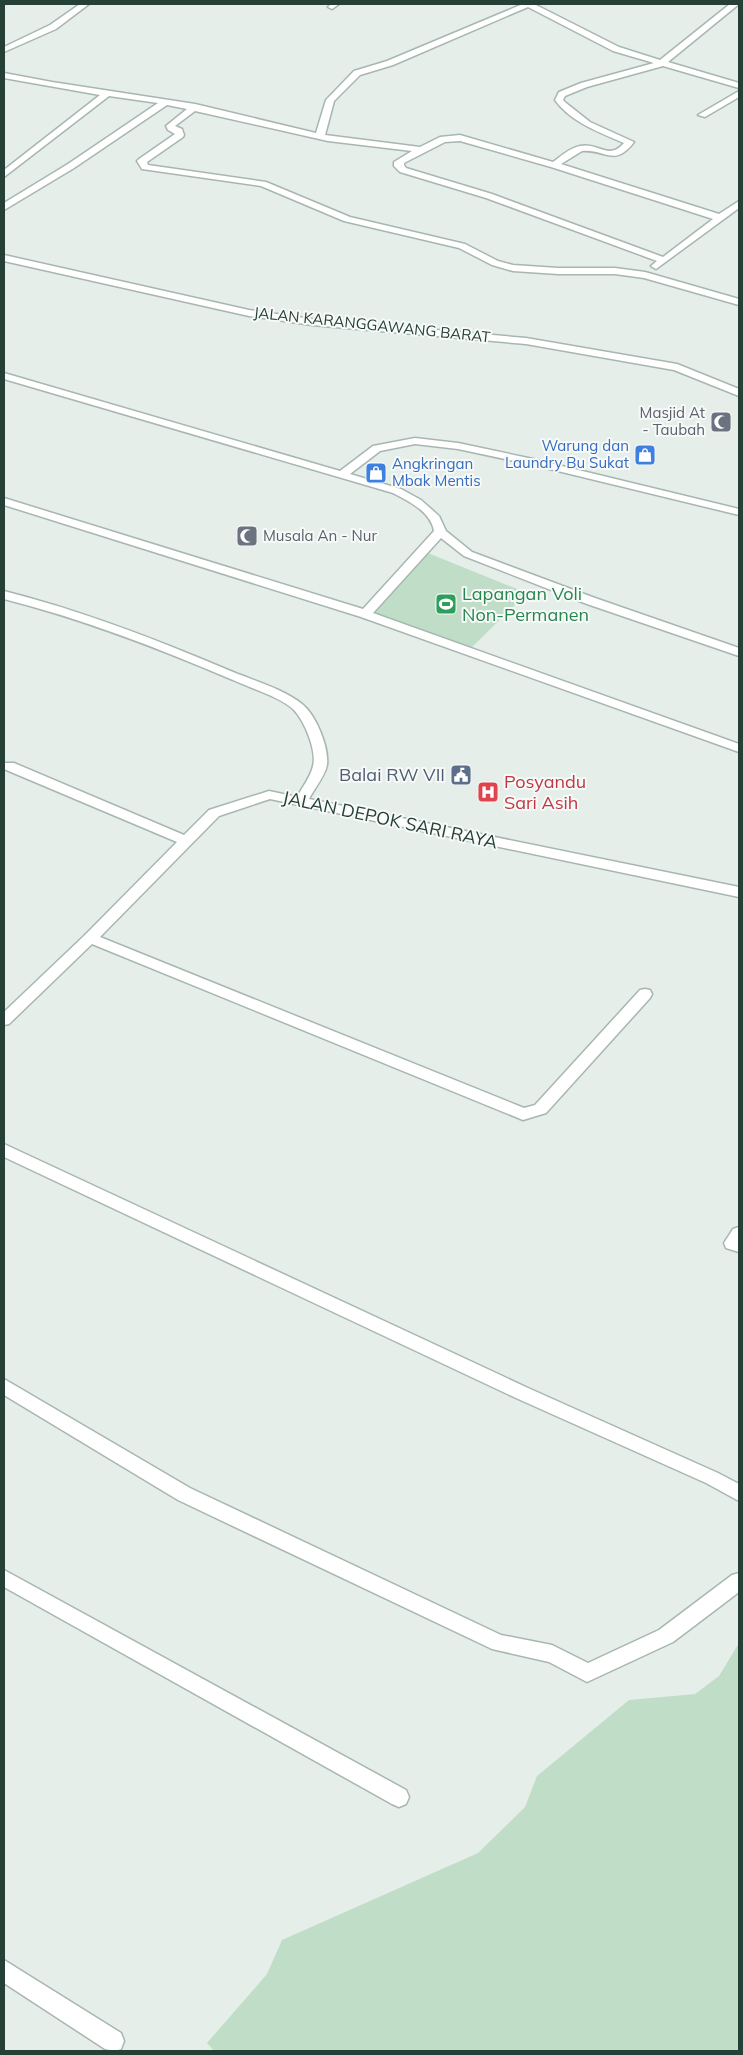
<svg xmlns="http://www.w3.org/2000/svg" width="743" height="2055" font-family="Mulish,sans-serif">
  <style>
    .green { fill: #c0dec7 }
    .lines { fill: none; stroke-linecap: round; stroke-linejoin: round }
    .minor-casing { stroke: #a8b6b1; stroke-width: 3 }
    .minor { fill: #fff; fill-rule: evenodd }
    .labels { text-anchor: middle; stroke-width: 4; stroke-linejoin: round; paint-order: stroke }
    .far-street-label { font-size: 15px; fill: #254037; stroke: #f7faf8 }
    .far-worship-label { font-size: 15px; fill: #5b616d; stroke: #f7faf8; text-anchor: end }
    .far-shop-label { font-size: 15px; fill: #366cbe; stroke: #f7faf8; text-anchor: end }
    .leisure-label { font-size: 18px; fill: #27864d; stroke: #f7faf8; text-anchor: start }
    .service-label { font-size: 18px; fill: #4e5e75; stroke: #f7faf8; text-anchor: end }
    .health-label { font-size: 18px; fill: #be3a42; stroke: #f7faf8; text-anchor: start }
    .street-label { font-size: 18px; fill: #254037; stroke: #f7faf8 }
  </style>
  <rect width="100%" height="100%" fill="#e6eeea"/>
  <g class="green">
    <path d="M 423,551 L 527,593 L 468,651 L 365,614 Z"/>
    <path d="M 739,1643 L 739,2051 L 214,2051 L 207,2043 L 267,1974 L 282,1940 L 478,1853 L 525,1807 L 537,1776 L 629,1700 L 695,1694 L 719,1676 Z"/>
  </g>
  <g class="lines">
    <g class="minor-casing">
      <g id="minor">
        <path d="M 80,4 L 89,4 L 56,29 L 4,52 L 4,47 L 50,25 Z"/>
        <path d="M 331,4 L 339,4 L 332,9 L 328,7 Z"/>
        <path d="M 523,4 L 534,4 L 619,47 L 660,60 L 730,4 L 739,4 L 668,62 L 739,83 L 739,88 L 663,66 L 587,87 L 565,96 L 563,100 L 566,103 L 590,122 L 634,142 C 614,168 606,149 582,151 L 561,164 L 719,214 L 739,201 L 739,208 L 656,269 L 651,266 L 657,261 L 486,198 L 400,172 L 394,166 L 394,162 L 412,151 L 328,141 L 195,111 L 175,126 L 182,129 L 184,135 L 183,137 L 147,162 L 148,165 L 266,182 L 350,217 L 465,244 L 498,261 L 513,265 L 558,268 L 615,268 L 645,272 L 739,299 L 739,305 L 644,278 L 615,274 L 558,274 L 513,271 L 492,265 L 459,248 L 344,221 L 261,186 L 142,169 L 137,161 L 139,159 L 175,134 L 168,130 L 166,126 L 187,109 L 167,105 L 74,168 L 4,210 L 4,203 L 68,164 L 158,103 L 109,96 L 4,177 L 4,170 L 100,95 L 4,78 L 4,73 L 52,82 L 195,104 L 316,133 L 326,100 L 354,71 L 387,61 ZM 528,7 L 613,51 L 654,63 L 581,83 L 559,92 L 555,100 C 572,123 599,132 624,143 C 608,161 599,142 580,146 C 570,148 561,156 553,162 L 460,135 L 440,137 L 420,147 L 325,135 L 334,101 L 360,75 L 393,65 ZM 460,141 L 551,167 L 713,219 L 663,257 L 492,194 L 406,168 L 404,165 L 404,163 L 445,142 Z"/>
        <path d="M 739,91 L 739,97 L 705,117 L 698,115 Z"/>
        <path d="M 4,255 L 249,310 L 312,319 L 526,338 L 677,364 L 739,389 L 739,396 L 674,370 L 526,344 L 312,325 L 249,316 L 4,261 Z"/>
        <path d="M 4,373 L 340,471 L 373,446 L 415,438 L 458,443 L 533,459 L 739,509 L 739,515 L 533,465 L 458,449 L 415,444 L 380,451 L 350,474 L 401,489 L 421,500 L 439,516 L 446,531 L 472,552 L 595,598 L 739,648 L 739,656 L 587,604 L 464,556 L 441,538 L 373,613 L 739,744 L 739,752 L 361,617 L 4,505 L 4,498 L 363,609 L 434,531 C 431,512 410,502 393,493 L 4,379 Z"/>
        <path d="M 4,591 C 83,611 158,640 233,672 C 255,681 283,689 302,704 C 316,715 329,747 327,765 C 325,776 314,789 309,799 L 739,887 L 739,897 L 270,799 L 219,816 L 100,937 L 524,1108 L 535,1105 L 640,990 L 645,989 L 650,990 L 652,994 L 650,998 L 546,1113 L 523,1120 L 92,944 L 9,1024 L 4,1025 L 4,1012 L 85,935 L 177,842 L 4,769 L 4,763 L 14,763 L 184,835 L 209,810 L 269,791 L 297,797 C 302,788 311,776 313,766 C 317,751 305,722 294,710 C 281,697 250,688 233,680 C 158,648 83,619 4,599 Z"/>
        <path d="M 4,1144 L 528,1388 L 718,1473 L 739,1484 L 739,1501 L 706,1483 L 516,1398 L 4,1157 Z"/>
        <path d="M 739,1227 L 739,1252 L 726,1248 L 724,1243 L 733,1229 Z"/>
        <path d="M 4,1379 L 190,1488 L 501,1635 L 552,1645 L 588,1663 L 659,1630 L 732,1575 L 739,1573 L 739,1592 L 673,1642 L 587,1682 L 549,1662 L 492,1649 L 178,1500 L 4,1395 Z"/>
        <path d="M 4,1570 L 406,1790 L 409,1797 L 406,1804 L 399,1807 L 392,1804 L 4,1587 Z"/>
        <path d="M 4,1960 L 121,2033 L 124,2041 L 121,2049 L 115,2051 L 105,2049 L 4,1983 Z"/>
      </g>
    </g>
    <use href="#minor" class="minor"/>
  </g>
  <defs>
    <g id="mosque-square" transform="scale(1.125)"><rect x="-9" y="-9" width="18" height="18" rx="4" fill="#6b7280" stroke="#f7faf8"/><path d="M3.5-4.9A6 6 0 1 0 3.5 4.9A5 5 0 1 1 3.5-4.9Z" fill="#fff"/></g>
    <g id="shop-square" transform="scale(1.125)"><rect x="-9" y="-9" width="18" height="18" rx="4" fill="#3f7fe0" stroke="#f7faf8"/><path d="M-5-2.5h2.3a2.7 3.5 0 0 1 5.4 0H5L5.5 6h-11ZM-1.5-2.5h3a1.5 2.3 0 0 0-3 0Z" fill="#fff"/></g>
    <g id="stadium-square" transform="scale(1.125)"><rect x="-9" y="-9" width="18" height="18" rx="4" fill="#2e9e5b" stroke="#f7faf8"/><path d="M0-5a6.5 5 0 1 0 0 10a6.5 5 0 1 0 0-10ZM-3.5-1.8h7v3.6h-7Z" fill="#fff"/></g>
    <g id="civic-square" transform="scale(1.125)"><rect x="-9" y="-9" width="18" height="18" rx="4" fill="#5c6f8a" stroke="#f7faf8"/><path d="M-.6-6.5H3V-4.5H.6V-3L4-1V1h2V6H-6V1h2V-1L-.6-3ZM-1.2 2.5V6h2.4V2.5Z" fill="#fff"/></g>
    <g id="hospital-square" transform="scale(1.125)"><rect x="-9" y="-9" width="18" height="18" rx="4" fill="#e0444e" stroke="#f7faf8"/><path d="M-5-5h3v3.5h4V-5h3V5h-3V1.5h-4V5h-3Z" fill="#fff"/></g>
  </defs>
  <g fill-rule="evenodd">
    <use href="#mosque-square" x="721" y="422"/>
    <use href="#shop-square" x="645" y="455"/>
    <use href="#shop-square" x="376" y="473"/>
    <use href="#mosque-square" x="247" y="536"/>
    <use href="#stadium-square" x="446" y="604"/>
    <use href="#civic-square" x="461" y="775"/>
    <use href="#hospital-square" x="488" y="792"/>
  </g>
  <g class="labels">
    <g class="far-street-label">
      <text transform="translate(372 325) rotate(6)" y="5">JALAN KARANGGAWANG BARAT</text>
    </g>
    <g class="far-worship-label">
      <text x="705" y="418">Masjid At<tspan x="705" dy="17">- Taubah</tspan></text>
      <text x="263" y="541" text-anchor="start">Musala An - Nur</text>
    </g>
    <g class="far-shop-label">
      <text x="629" y="451">Warung dan<tspan x="629" dy="17">Laundry Bu Sukat</tspan></text>
      <text x="392" y="469" text-anchor="start">Angkringan<tspan x="392" dy="17">Mbak Mentis</tspan></text>
    </g>
    <g class="leisure-label">
      <text x="462" y="600">Lapangan Voli<tspan x="462" dy="21">Non-Permanen</tspan></text>
    </g>
    <g class="service-label">
      <text x="445" y="781">Balai RW VII</text>
    </g>
    <g class="health-label">
      <text x="504" y="788">Posyandu<tspan x="504" dy="21">Sari Asih</tspan></text>
    </g>
    <g class="street-label">
      <text transform="translate(390 820) rotate(12)" y="6">JALAN DEPOK SARI RAYA</text>
    </g>
  </g>
  <rect width="743" height="2055" fill="none" stroke="#254037" stroke-width="10"/>
</svg>
